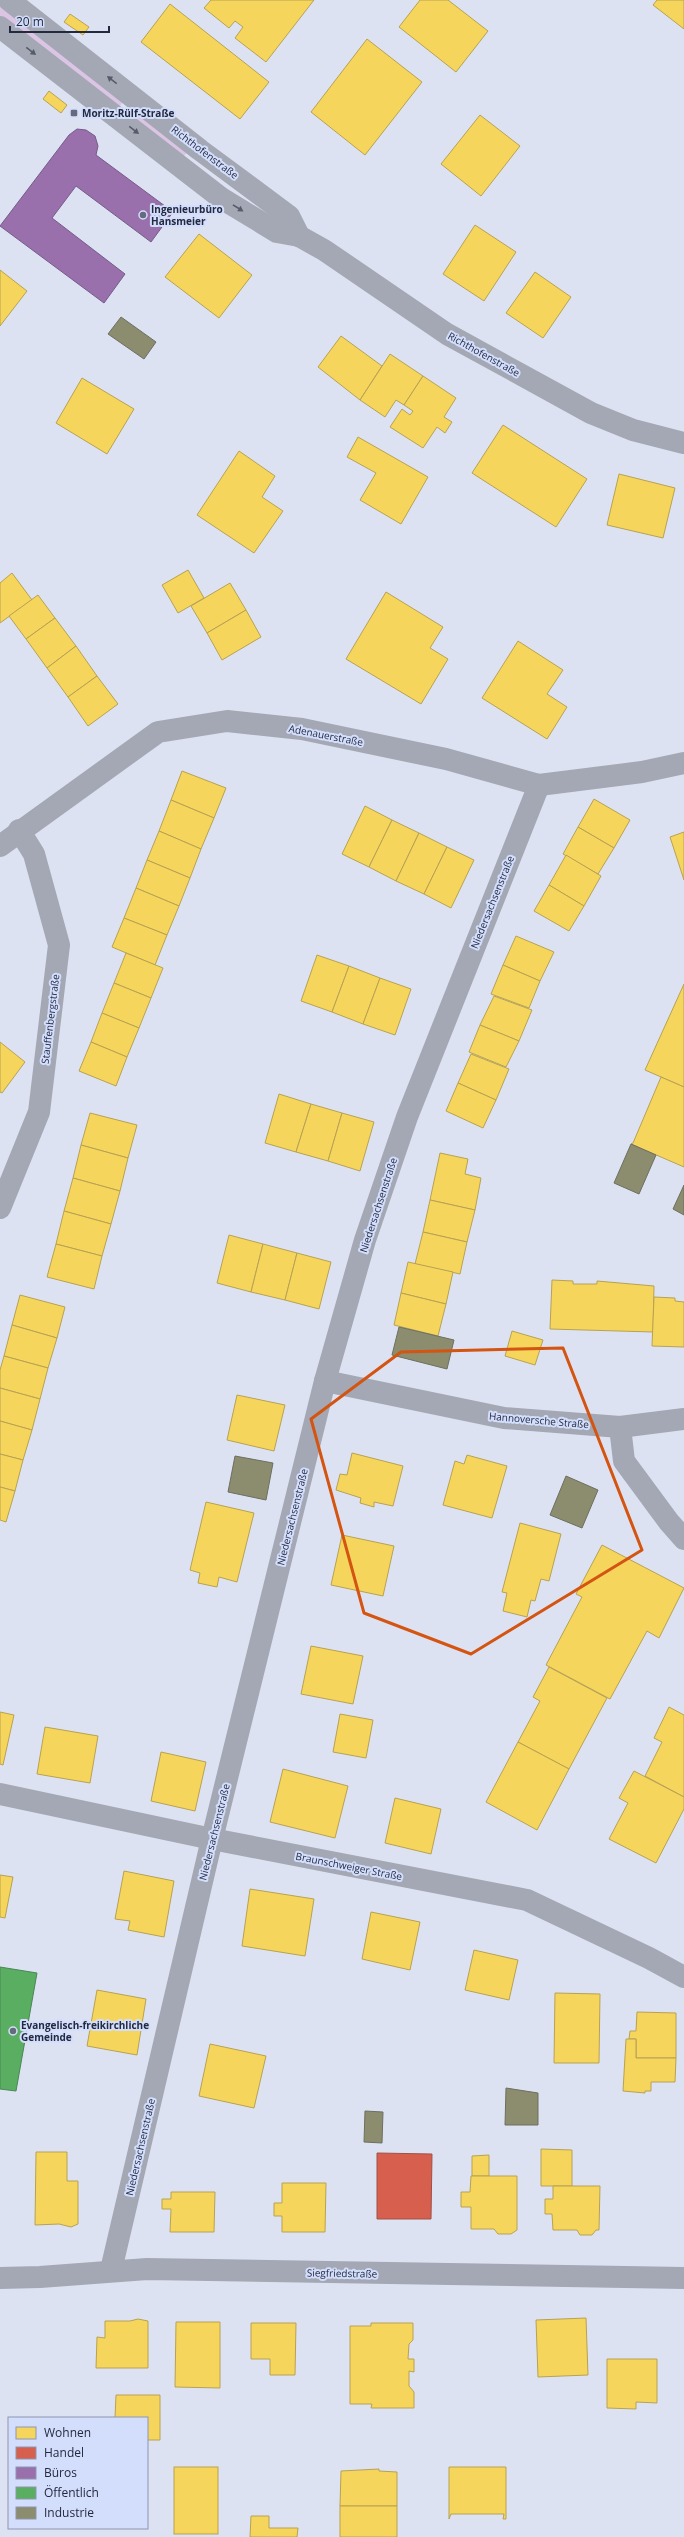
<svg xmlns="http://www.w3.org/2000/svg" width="684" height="2537" font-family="'Open Sans',sans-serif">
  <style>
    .green { fill: #dcc4e4 }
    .homes { fill: #f6d55c; stroke: #b7a253 }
    .shops { fill: #d6604d; stroke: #a15048 }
    .offices { fill: #9970ab; stroke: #765b8a }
    .public { fill: #5aae61; stroke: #4a8656 }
    .industry { fill: #8c8c6e; stroke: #6d6f60 }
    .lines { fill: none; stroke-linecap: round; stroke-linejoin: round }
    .minor { stroke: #a3a8b4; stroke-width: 22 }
    .oneway { fill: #575c6d }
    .marked { fill: none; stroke: #d45411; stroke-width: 3; stroke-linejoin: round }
    .poi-dot { fill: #656a7d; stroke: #d3defd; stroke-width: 1.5 }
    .labels { text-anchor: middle; stroke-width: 4; stroke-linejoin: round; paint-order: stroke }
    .poi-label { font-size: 10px; font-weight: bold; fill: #242a3e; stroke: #d3defd; text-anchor: start }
    .street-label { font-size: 10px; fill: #242a3e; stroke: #d3defd }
  </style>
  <rect width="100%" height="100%" fill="#dde2f3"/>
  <g class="green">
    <path d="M 0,6 L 123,101 L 119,108 L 0,17 Z"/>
    <path d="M 137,112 L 188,151 L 183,157 L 133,119 Z"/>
  </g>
  <g class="homes">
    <path d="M 211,0 L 314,0 L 266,62 L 235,38 L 243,27 L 235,21 L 229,28 L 204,8 Z"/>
    <path d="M 420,0 L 448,0 L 488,31 L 456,72 L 399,27 Z"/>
    <path d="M 657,0 L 684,0 L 684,29 L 653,5 Z"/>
    <path d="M 170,4 L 269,82 L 240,119 L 141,42 Z"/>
    <path d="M 70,14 L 89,27 L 83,35 L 64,22 Z"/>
    <path d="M 367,39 L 422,82 L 365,155 L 311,112 Z"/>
    <path d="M 49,91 L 67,105 L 61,113 L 43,99 Z"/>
    <path d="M 480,115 L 520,146 L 481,196 L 441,164 Z"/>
    <path d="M 475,225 L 516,252 L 484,301 L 443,274 Z"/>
    <path d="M 199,234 L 252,275 L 219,318 L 165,277 Z"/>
    <path d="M 0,270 L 27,291 L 0,326 Z"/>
    <path d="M 535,272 L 571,297 L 543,338 L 506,313 Z"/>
    <path d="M 341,336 L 382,366 L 360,400 L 318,367 Z"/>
    <path d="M 390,354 L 423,376 L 404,405 L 396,400 L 385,417 L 360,400 Z"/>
    <path d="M 423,376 L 456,398 L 444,417 L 452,422 L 445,433 L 437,427 L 423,448 L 390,427 L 402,409 L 410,415 L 413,411 L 404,405 Z"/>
    <path d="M 82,378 L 134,409 L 107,454 L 56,423 Z"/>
    <path d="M 503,425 L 587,479 L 556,527 L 472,473 Z"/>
    <path d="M 358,437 L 428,477 L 401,524 L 360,500 L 376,473 L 347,457 Z"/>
    <path d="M 239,451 L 275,476 L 262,497 L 283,511 L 254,553 L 197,515 Z"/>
    <path d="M 619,474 L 675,488 L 663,538 L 607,525 Z"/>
    <path d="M 188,570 L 204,598 L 178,613 L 162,585 Z"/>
    <path d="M 12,573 L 32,600 L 0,623 L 0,583 Z"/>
    <path d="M 230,583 L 246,610 L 207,633 L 191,606 Z"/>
    <path d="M 386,592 L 443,627 L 430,648 L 448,659 L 421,704 L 346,659 Z"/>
    <path d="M 38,595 L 55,618 L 26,639 L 9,616 Z"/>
    <path d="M 246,610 L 261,637 L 222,660 L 207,633 Z"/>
    <path d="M 55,618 L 76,646 L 47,668 L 26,639 Z"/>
    <path d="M 518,641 L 563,670 L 547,694 L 567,707 L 547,739 L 482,698 Z"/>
    <path d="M 76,646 L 97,676 L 68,697 L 47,668 Z"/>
    <path d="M 97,676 L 118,704 L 88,726 L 68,697 Z"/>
    <path d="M 182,771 L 226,788 L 214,818 L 171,800 Z"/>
    <path d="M 594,799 L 630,820 L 614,848 L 578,827 Z"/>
    <path d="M 171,800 L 214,818 L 201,849 L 159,831 Z"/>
    <path d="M 365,806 L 392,820 L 369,867 L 342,854 Z"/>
    <path d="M 392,820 L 419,833 L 396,881 L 369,867 Z"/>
    <path d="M 578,827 L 614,848 L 598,874 L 563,854 Z"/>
    <path d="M 159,831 L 201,849 L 190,878 L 147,860 Z"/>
    <path d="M 684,832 L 684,880 L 670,837 Z"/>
    <path d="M 419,833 L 447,847 L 424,894 L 396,881 Z"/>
    <path d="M 447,847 L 474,860 L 451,908 L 424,894 Z"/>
    <path d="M 566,855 L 601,876 L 584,906 L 549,885 Z"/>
    <path d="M 147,860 L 190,878 L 179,906 L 136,888 Z"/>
    <path d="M 549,885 L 584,906 L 569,931 L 534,911 Z"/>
    <path d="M 136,888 L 179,906 L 167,935 L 124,918 Z"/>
    <path d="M 124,918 L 167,935 L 155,965 L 112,947 Z"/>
    <path d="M 516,936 L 554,952 L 540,981 L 503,965 Z"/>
    <path d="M 126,953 L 163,968 L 151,998 L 114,983 Z"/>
    <path d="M 317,955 L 349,966 L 332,1012 L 301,1001 Z"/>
    <path d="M 503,965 L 540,981 L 529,1008 L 491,994 Z"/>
    <path d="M 349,966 L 380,978 L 363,1024 L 332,1012 Z"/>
    <path d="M 380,978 L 411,989 L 395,1035 L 363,1024 Z"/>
    <path d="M 114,983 L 151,998 L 139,1028 L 102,1013 Z"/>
    <path d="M 684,984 L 684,1087 L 645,1070 Z"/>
    <path d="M 494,996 L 532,1010 L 519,1041 L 480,1025 Z"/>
    <path d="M 102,1013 L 139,1028 L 127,1057 L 91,1042 Z"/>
    <path d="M 480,1025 L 519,1041 L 506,1067 L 469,1052 Z"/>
    <path d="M 0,1042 L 25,1062 L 2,1093 L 0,1092 Z"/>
    <path d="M 91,1042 L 127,1057 L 116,1086 L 79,1071 Z"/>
    <path d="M 471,1054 L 509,1069 L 496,1100 L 458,1083 Z"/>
    <path d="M 661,1077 L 684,1087 L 684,1167 L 631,1144 L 633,1143 Z"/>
    <path d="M 458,1083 L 496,1100 L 483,1128 L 446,1111 Z"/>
    <path d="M 279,1094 L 311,1104 L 296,1152 L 265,1143 Z"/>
    <path d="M 311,1104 L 342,1113 L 328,1161 L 296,1152 Z"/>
    <path d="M 90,1113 L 137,1125 L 128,1158 L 81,1145 Z"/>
    <path d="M 342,1113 L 374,1122 L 360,1171 L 328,1161 Z"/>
    <path d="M 81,1145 L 128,1158 L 120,1191 L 73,1178 Z"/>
    <path d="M 440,1153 L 468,1159 L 465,1174 L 481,1178 L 475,1210 L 430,1200 Z"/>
    <path d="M 73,1178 L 120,1191 L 111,1224 L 64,1211 Z"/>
    <path d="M 430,1200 L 475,1210 L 467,1242 L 423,1232 Z"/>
    <path d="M 64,1211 L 111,1224 L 102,1256 L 56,1244 Z"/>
    <path d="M 423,1232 L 467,1242 L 460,1274 L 415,1264 Z"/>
    <path d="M 229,1235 L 263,1244 L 251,1292 L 217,1283 Z"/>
    <path d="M 56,1244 L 102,1256 L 94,1289 L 47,1277 Z"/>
    <path d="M 263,1244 L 297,1253 L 285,1300 L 251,1292 Z"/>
    <path d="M 297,1253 L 331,1262 L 319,1309 L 285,1300 Z"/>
    <path d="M 408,1262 L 453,1272 L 446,1304 L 401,1293 Z"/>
    <path d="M 552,1280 L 573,1281 L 573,1284 L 597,1284 L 597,1281 L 654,1286 L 653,1332 L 550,1329 Z"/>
    <path d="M 401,1293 L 446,1304 L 438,1336 L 394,1325 Z"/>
    <path d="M 20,1295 L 65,1307 L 57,1338 L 12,1325 Z"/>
    <path d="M 654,1297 L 675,1298 L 675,1301 L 684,1302 L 684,1347 L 652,1346 Z"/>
    <path d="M 12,1325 L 57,1338 L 48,1368 L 4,1356 Z"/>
    <path d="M 512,1331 L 543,1340 L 535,1365 L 505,1356 Z"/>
    <path d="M 4,1356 L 48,1368 L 40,1399 L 0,1388 L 0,1370 Z"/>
    <path d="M 0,1388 L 40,1399 L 32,1430 L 0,1421 Z"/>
    <path d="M 237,1395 L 285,1405 L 274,1451 L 227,1440 Z"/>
    <path d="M 0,1421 L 32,1430 L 23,1460 L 0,1454 Z"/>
    <path d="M 352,1453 L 403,1466 L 393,1506 L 374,1502 L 374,1507 L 360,1503 L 361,1498 L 336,1490 L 340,1474 L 347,1475 Z"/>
    <path d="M 0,1454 L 23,1460 L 15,1491 L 0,1487 Z"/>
    <path d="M 467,1455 L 507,1466 L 492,1518 L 443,1505 L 455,1461 L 464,1464 Z"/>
    <path d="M 0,1487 L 15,1491 L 6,1522 L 0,1520 Z"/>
    <path d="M 206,1502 L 254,1513 L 237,1582 L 219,1577 L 217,1587 L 198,1583 L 200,1573 L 190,1570 Z"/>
    <path d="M 520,1523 L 561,1534 L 549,1581 L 541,1579 L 535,1601 L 531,1600 L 527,1617 L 503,1611 L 507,1593 L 502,1592 Z"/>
    <path d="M 342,1535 L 394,1546 L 383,1596 L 331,1585 Z"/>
    <path d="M 602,1545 L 684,1588 L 659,1638 L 647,1631 L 610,1699 L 546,1665 L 582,1597 L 576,1594 Z"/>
    <path d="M 311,1646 L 363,1656 L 353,1704 L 301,1694 Z"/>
    <path d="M 549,1667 L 607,1698 L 569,1769 L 518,1742 L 540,1701 L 533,1697 Z"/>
    <path d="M 669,1707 L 684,1715 L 684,1797 L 645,1776 L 662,1742 L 654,1738 Z"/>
    <path d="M 0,1712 L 14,1715 L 3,1765 L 0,1764 Z"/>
    <path d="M 340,1714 L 373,1720 L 366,1758 L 333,1752 Z"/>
    <path d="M 45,1727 L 98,1736 L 90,1783 L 37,1774 Z"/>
    <path d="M 518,1742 L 569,1769 L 537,1830 L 486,1802 Z"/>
    <path d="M 161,1752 L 206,1762 L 195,1811 L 151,1801 Z"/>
    <path d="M 283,1769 L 348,1786 L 335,1838 L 270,1822 Z"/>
    <path d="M 634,1771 L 684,1797 L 684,1809 L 656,1863 L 609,1839 L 628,1803 L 619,1798 Z"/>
    <path d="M 395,1798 L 441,1809 L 431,1854 L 385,1843 Z"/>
    <path d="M 124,1871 L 174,1881 L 164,1937 L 128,1930 L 130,1921 L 115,1919 Z"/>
    <path d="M 0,1875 L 13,1877 L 5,1918 L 0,1917 Z"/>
    <path d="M 250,1889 L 314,1899 L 305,1956 L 242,1946 Z"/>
    <path d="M 371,1912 L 420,1922 L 410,1970 L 362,1959 Z"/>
    <path d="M 474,1950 L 518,1960 L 509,2000 L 465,1990 Z"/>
    <path d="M 97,1990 L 146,1999 L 137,2055 L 87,2046 Z"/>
    <path d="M 555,1993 L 600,1994 L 599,2063 L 554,2063 Z"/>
    <path d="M 637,2012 L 676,2013 L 676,2058 L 636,2058 L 636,2039 L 629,2039 L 630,2031 L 636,2031 Z"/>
    <path d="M 626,2039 L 636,2039 L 636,2058 L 676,2058 L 675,2082 L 651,2082 L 651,2091 L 645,2091 L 645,2093 L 623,2091 Z"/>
    <path d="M 210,2044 L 266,2056 L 254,2108 L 199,2096 Z"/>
    <path d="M 541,2149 L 572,2150 L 572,2186 L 541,2186 Z"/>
    <path d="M 36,2152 L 67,2152 L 67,2181 L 78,2181 L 78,2224 L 71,2227 L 59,2224 L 35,2225 Z"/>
    <path d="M 489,2155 L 489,2176 L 472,2176 L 472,2156 Z"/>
    <path d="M 471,2176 L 517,2176 L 517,2230 L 511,2234 L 498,2234 L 494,2229 L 471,2229 L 471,2207 L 461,2207 L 461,2192 L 470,2192 Z"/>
    <path d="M 282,2183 L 326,2183 L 325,2232 L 282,2232 L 282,2216 L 274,2216 L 274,2203 L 282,2203 Z"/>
    <path d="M 553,2186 L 600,2186 L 599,2230 L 596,2230 L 592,2235 L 580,2235 L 577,2230 L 553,2230 L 552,2214 L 545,2214 L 545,2199 L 553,2199 Z"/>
    <path d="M 171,2192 L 215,2192 L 214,2232 L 170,2232 L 171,2209 L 162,2209 L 162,2199 L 171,2199 Z"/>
    <path d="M 586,2318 L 588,2375 L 538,2377 L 536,2320 Z"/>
    <path d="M 138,2319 L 148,2321 L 148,2368 L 96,2368 L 97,2337 L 105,2338 L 105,2321 L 130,2321 Z"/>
    <path d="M 176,2322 L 220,2322 L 220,2388 L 175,2387 Z"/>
    <path d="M 251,2323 L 296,2323 L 295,2375 L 270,2375 L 270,2359 L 251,2359 Z"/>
    <path d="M 371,2323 L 413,2323 L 413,2340 L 409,2344 L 408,2359 L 414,2359 L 414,2372 L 409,2371 L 409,2386 L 414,2392 L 414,2408 L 371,2408 L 372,2404 L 350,2404 L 350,2326 L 371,2326 Z"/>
    <path d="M 607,2359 L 657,2359 L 657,2403 L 636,2402 L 636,2409 L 607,2408 Z"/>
    <path d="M 116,2395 L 160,2395 L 160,2440 L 147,2440 L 147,2418 L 115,2418 Z"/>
    <rect x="174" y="2467" width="44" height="67"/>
    <path d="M 449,2467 L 506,2467 L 506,2519 L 503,2519 L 504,2514 L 451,2514 L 449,2519 Z"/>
    <path d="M 379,2469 L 379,2471 L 397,2472 L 397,2506 L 340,2506 L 341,2471 Z"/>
    <rect x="340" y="2506" width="57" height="31"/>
    <path d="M 251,2516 L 269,2516 L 269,2528 L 298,2528 L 297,2537 L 250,2537 Z"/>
  </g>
  <path class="shops" d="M 377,2153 L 432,2154 L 431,2219 L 377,2219 Z"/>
  <path class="offices" d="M 77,129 L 86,130 L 95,136 L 98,146 L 96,155 L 173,212 L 151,242 L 76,186 L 52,218 L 125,274 L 104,303 L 0,226 L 69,135 Z"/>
  <path class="public" d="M 0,1967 L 37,1973 L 16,2091 L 0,2089 Z"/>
  <g class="industry">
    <path d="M 121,317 L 156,342 L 144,359 L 108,334 Z"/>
    <path d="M 631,1144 L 656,1155 L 639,1194 L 614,1183 Z"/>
    <path d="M 684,1185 L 684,1215 L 673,1209 Z"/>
    <path d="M 399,1327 L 454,1340 L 447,1369 L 392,1355 Z"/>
    <path d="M 235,1456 L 273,1463 L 266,1500 L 228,1492 Z"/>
    <path d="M 566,1476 L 598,1490 L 582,1528 L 550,1515 Z"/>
    <path d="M 506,2088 L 538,2093 L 538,2125 L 505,2125 Z"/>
    <path d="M 365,2111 L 383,2112 L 382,2143 L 364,2142 Z"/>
  </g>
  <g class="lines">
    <g class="minor">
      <path d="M 9,0 L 200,150 L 289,216 L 299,236"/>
      <path d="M 0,27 L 221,198 L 277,232 L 299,236 L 324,250 L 447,334 L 591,413 L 633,430 L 684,443"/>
      <path d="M 0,846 L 158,732 L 227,721 L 302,729 L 446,759 L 539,785 L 642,772 L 684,763"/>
      <path d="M 0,1208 L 39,1112 L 59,945 L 34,854 L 19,830"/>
      <path d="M 325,1381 L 504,1418 L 620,1427 L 684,1419"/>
      <path d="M 620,1427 L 624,1461 L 669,1522 L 684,1539"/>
      <path d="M 0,1794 L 212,1839 L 527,1900 L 649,1958 L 684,1977"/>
      <path d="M 111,2270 L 212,1839 L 325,1381 L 365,1240 L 407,1117 L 539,785"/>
      <path d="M 0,2278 L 40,2277 L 147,2269 L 684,2278"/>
    </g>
  </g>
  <defs><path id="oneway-solid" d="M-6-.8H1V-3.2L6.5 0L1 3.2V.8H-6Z"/></defs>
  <g class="oneway">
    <use href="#oneway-solid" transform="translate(31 51) rotate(38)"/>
    <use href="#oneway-solid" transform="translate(112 80) rotate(-142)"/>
    <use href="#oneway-solid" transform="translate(134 130) rotate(38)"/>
    <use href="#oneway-solid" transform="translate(238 208) rotate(32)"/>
  </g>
  <path class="marked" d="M 563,1348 L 642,1550 L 471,1654 L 364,1613 L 311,1419 L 401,1352 Z"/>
  <g class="poi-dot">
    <rect x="70" y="109" width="8" height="8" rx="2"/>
    <circle cx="143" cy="215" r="4"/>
    <circle cx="13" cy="2031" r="4"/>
  </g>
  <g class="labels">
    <g class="poi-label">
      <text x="82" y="117">Moritz-Rülf-Straße</text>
      <text x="151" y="213">Ingenieurbüro<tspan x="151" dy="12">Hansmeier</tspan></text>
      <text x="21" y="2029">Evangelisch-freikirchliche<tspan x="21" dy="12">Gemeinde</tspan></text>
    </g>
    <g class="street-label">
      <text transform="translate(205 152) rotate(37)" y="4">Richthofenstraße</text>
      <text transform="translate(484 354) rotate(29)" y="4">Richthofenstraße</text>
      <text transform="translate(326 735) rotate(11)" y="4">Adenauerstraße</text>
      <text transform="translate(492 902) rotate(-68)" y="4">Niedersachsenstraße</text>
      <text transform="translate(50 1019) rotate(-83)" y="4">Stauffenbergstraße</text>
      <text transform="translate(378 1205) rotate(-72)" y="4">Niedersachsenstraße</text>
      <text transform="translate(539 1420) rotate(5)" y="4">Hannoversche Straße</text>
      <text transform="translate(292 1517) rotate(-76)" y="4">Niedersachsenstraße</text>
      <text transform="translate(214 1832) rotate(-76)" y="4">Niedersachsenstraße</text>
      <text transform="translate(349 1866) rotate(11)" y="4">Braunschweiger Straße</text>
      <text transform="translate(140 2147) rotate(-77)" y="4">Niedersachsenstraße</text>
      <text transform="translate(342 2273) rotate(1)" y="4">Siegfriedstraße</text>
    </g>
  </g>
  <rect x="8" y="2417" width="140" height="112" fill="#d3defd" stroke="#8d96b1"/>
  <rect x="16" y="2427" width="20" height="12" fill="#f6d55c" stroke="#8d96b1"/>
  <text x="44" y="2437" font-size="12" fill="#242a3e">Wohnen</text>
  <rect x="16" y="2447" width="20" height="12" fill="#d6604d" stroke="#8d96b1"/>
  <text x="44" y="2457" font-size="12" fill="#242a3e">Handel</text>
  <rect x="16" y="2467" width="20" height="12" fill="#9970ab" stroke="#8d96b1"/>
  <text x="44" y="2477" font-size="12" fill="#242a3e">Büros</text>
  <rect x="16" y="2487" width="20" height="12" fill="#5aae61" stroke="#8d96b1"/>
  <text x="44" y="2497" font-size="12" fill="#242a3e">Öffentlich</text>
  <rect x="16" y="2507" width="20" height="12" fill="#8c8c6e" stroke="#8d96b1"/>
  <text x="44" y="2517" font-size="12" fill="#242a3e">Industrie</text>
  <path d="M10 26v6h99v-6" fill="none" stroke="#242a3e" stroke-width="2"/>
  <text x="16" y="26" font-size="12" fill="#242a3e" stroke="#d3defd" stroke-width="3" paint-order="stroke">20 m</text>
</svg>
